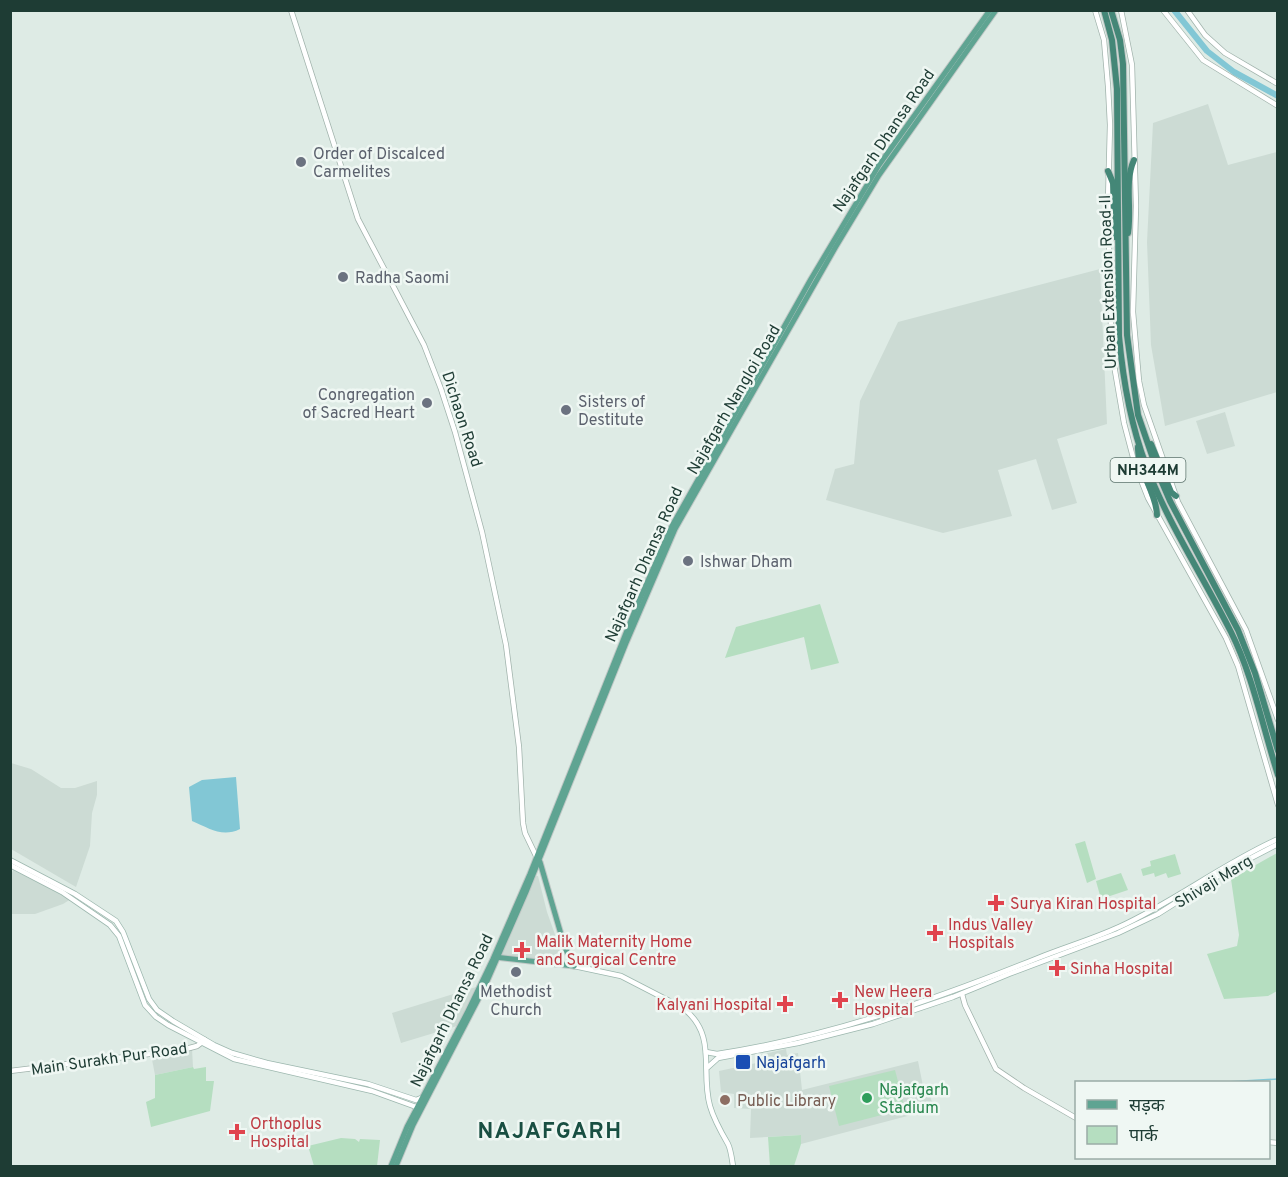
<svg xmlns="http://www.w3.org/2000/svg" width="1288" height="1177" font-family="Overpass,'Noto Sans Devanagari',sans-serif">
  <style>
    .built { fill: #ccdbd4 }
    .green { fill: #b5dec0 }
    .water { fill: #82c7d5 }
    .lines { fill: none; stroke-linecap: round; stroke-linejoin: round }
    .stream { stroke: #82c7d5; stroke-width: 1.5 }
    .river { stroke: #82c7d5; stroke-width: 6 }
    .tertiary-casing { stroke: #a1b3ac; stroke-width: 6 }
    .secondary-casing { stroke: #9cb7ae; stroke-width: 6 }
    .primary-casing { stroke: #c0c8c6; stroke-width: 7 }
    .trunk-casing { stroke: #c0c8c6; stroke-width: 8 }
    .tertiary { stroke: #fff; stroke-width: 4.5 }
    .secondary { stroke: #fff; stroke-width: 4.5 }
    .primary { stroke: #5fa492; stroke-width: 5 }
    .trunk { stroke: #448777; stroke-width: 6 }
    .worship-dot { fill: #6b7280; stroke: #eff7f3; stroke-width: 2 }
    .health-dot { fill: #e0444e; stroke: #eff7f3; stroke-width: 2 }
    .transit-dot { fill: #1a4fb4; stroke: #eff7f3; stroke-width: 2 }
    .leisure-dot { fill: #2e9e5b; stroke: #eff7f3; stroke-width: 2 }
    .education-dot { fill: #8d6e63; stroke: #eff7f3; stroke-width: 2 }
    .labels { text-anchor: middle; stroke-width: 5; stroke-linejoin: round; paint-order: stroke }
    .shield { fill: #eff7f3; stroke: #5d746d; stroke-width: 1.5 }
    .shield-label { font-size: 15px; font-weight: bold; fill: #1e3c34 }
    .street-label { font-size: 16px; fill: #1e3c34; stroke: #eff7f3 }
    .worship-label { font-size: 16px; fill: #5b616d; stroke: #eff7f3; text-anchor: start }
    .health-label { font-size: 16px; fill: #be3a42; stroke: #eff7f3; text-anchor: start }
    .transit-label { font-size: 16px; fill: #164399; stroke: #eff7f3; text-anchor: start }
    .leisure-label { font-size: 16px; fill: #27864d; stroke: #eff7f3; text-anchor: start }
    .education-label { font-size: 16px; fill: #785e54; stroke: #eff7f3; text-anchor: start }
    .district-label { font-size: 22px; font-weight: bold; letter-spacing: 1.5px; fill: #194f42; stroke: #eff7f3 }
  </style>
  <rect width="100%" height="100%" fill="#deebe5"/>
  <g class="built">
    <path d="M 1208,104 L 1228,165 L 1277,152 L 1277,392 L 1165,426 L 1151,345 L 1147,242 L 1153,123 Z"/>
    <path d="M 1100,269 L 1107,424 L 1057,439 L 1077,503 L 1052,510 L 1036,459 L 998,470 L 1012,516 L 943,533 L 826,500 L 835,469 L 854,464 L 860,401 L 898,322 Z"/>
    <path d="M 1225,412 L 1235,446 L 1207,454 L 1196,421 Z"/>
    <path d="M 11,763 L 31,769 L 61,788 L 75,788 L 97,781 L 97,795 L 92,813 L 90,846 L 76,887 L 11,849 Z"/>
    <path d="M 13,870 L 71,899 L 63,904 L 35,914 L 11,914 L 11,876 Z"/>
    <path d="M 535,876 L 538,876 L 547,912 L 558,943 L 563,963 L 500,956 Z"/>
    <path d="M 476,987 L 457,1026 L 401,1043 L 392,1013 Z"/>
    <path d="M 192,1049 L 193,1067 L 155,1075 L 151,1054 Z"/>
    <path d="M 786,1049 L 787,1055 L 798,1053 L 802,1090 L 918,1061 L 923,1086 L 927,1086 L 934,1109 L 801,1144 L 800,1135 L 750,1138 L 751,1109 L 734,1108 L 734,1094 L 721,1092 L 719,1071 L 761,1062 L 760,1055 Z"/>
  </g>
  <g class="green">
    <path d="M 820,604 L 839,663 L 811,670 L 804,637 L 725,658 L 736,627 Z"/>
    <path d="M 1085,841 L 1096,879 L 1087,883 L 1075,844 Z"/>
    <path d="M 1277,853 L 1277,991 L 1268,996 L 1224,999 L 1207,954 L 1237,946 L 1239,935 L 1231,879 Z"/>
    <path d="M 1175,854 L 1181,874 L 1168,878 L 1166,873 L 1155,877 L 1154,873 L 1143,876 L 1141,869 L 1151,866 L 1150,861 Z"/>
    <path d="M 1121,873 L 1128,890 L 1101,899 L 1096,881 Z"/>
    <path d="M 193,1067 L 194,1069 L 206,1067 L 206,1081 L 214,1081 L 210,1111 L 151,1127 L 146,1102 L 155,1098 L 155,1075 Z"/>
    <path d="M 895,1070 L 905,1109 L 839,1126 L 829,1086 Z"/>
    <path d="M 801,1135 L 801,1144 L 794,1166 L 770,1166 L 768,1137 Z"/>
    <path d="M 341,1138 L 355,1139 L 359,1142 L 360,1139 L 380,1140 L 377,1166 L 314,1166 L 308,1146 Z"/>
  </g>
  <path class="water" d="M 236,777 L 240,829 C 222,838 209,828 192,821 L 189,787 L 202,780 Z"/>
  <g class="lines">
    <path class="stream" d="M 1226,1082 L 1278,1079"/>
    <path class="river" d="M 1174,10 L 1207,51 L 1234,72 L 1278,96"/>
    <g class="tertiary-casing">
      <g id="tertiary">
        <path d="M 291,10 L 358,219 L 424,345 L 441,389 L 455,432 L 482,532 L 506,645 L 519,747 L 523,823 L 525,833 L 536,856"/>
        <path d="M 1095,10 L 1104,40 L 1108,86 L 1110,125 L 1108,201 L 1111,330 L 1114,365 L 1124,423 L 1135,465 L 1148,498 L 1226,638 L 1238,666 L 1278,805"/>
        <path d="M 1121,10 L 1132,65 L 1136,206 L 1133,312 L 1139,381 L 1144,405 L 1178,502 L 1246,630 L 1278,720"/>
        <path d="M 1163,10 L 1203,60 L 1278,106"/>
        <path d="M 1187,10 L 1205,35 L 1225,53 L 1278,84"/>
        <path d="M 962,994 L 965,1005 L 996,1069 L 1024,1088 L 1076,1118"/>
        <path d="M 10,1071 L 182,1050 L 197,1046 L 205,1040"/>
        <path d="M 1268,1142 L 1278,1143"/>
      </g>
    </g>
    <g class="secondary-casing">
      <g id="secondary">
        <path d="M 10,860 L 75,894 L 116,921 L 123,932 L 149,999 L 157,1010 L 173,1021 L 214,1045 L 232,1053 L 267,1063 L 368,1084 L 416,1100 L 421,1098"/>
        <path d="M 10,865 L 62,892 L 110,925 L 119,936 L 145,1005 L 156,1017 L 168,1025 L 234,1059 L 372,1091 L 419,1108"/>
        <path d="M 574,966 L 621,976 L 683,1008 C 718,1035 700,1071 710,1106 C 714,1120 721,1132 728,1144 C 731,1150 732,1160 733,1166"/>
        <path d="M 706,1052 L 717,1054 C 828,1037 934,1000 1038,958 C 1065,947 1093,939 1119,927 C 1174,902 1222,864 1278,839"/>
        <path d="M 708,1067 L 718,1058 L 798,1043 L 873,1024 L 953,997 L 1009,974 L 1118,933 L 1158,914 L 1226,871 L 1278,844"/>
      </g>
    </g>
    <g class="primary-casing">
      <g id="primary">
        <path d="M 540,862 L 565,948 L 574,966"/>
        <path d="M 495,957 L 574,966"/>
        <path d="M 391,1166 L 407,1127 L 467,1013 L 493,959 L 530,874 L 636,608 L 672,526 L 811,279 L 879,165 L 990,10"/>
        <path d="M 396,1166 L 413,1125 L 484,988 L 526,892 L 626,643 L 675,529 L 835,248 L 879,175 L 996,10"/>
      </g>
    </g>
    <g class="trunk-casing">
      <g id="trunk">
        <path d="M 1104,10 L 1112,40 L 1117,89 L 1119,336 C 1123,380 1130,423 1146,465 C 1168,524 1203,576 1231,632 C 1253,676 1263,728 1278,775"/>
        <path d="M 1111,10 L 1120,40 L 1123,64 L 1127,335 L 1138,415 L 1158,473 L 1170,501 L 1238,630 L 1255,673 L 1278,751"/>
        <path d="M 1108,171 L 1113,183 L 1115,237"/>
        <path d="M 1128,233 C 1132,209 1124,182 1134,160"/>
        <path d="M 1151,444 L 1171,492 L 1176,496"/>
        <path d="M 1138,447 C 1137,471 1156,491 1157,515"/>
      </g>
    </g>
    <use href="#tertiary" class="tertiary"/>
    <use href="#secondary" class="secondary"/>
    <use href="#primary" class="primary"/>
    <use href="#trunk" class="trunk"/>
  </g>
  <g class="worship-dot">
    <circle cx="301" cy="162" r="6"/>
    <circle cx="343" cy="277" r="6"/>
    <circle cx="427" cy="403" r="6"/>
    <circle cx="566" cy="410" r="6"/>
    <circle cx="688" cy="561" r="6"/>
    <circle cx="516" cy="972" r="6"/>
  </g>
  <g class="health-dot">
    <path d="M993 894h6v6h6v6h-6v6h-6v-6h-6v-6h6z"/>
    <path d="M932 924h6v6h6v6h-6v6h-6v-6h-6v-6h6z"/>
    <path d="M519 941h6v6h6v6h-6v6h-6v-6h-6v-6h6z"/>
    <path d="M1054 959h6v6h6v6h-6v6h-6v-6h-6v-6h6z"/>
    <path d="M837 991h6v6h6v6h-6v6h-6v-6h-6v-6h6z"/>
    <path d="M782 995h6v6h6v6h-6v6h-6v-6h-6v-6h6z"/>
    <path d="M234 1123h6v6h6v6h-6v6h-6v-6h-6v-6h6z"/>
  </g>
  <rect class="transit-dot" x="735" y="1054" width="16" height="16" rx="3"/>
  <circle class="leisure-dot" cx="867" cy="1098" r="6"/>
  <circle class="education-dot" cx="725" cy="1100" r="6"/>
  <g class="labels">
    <rect class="shield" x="1110.5" y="458" width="75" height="24" rx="4.5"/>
    <g class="shield-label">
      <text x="1148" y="475">NH344M</text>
    </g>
    <g class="street-label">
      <text transform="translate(883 140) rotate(-56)" y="6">Najafgarh Dhansa Road</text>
      <text transform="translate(1107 282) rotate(-92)" y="6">Urban Extension Road-II</text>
      <text transform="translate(733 399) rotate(-60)" y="6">Najafgarh Nangloi Road</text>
      <text transform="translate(463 419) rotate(72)" y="6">Dichaon Road</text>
      <text transform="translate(643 564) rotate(-66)" y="6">Najafgarh Dhansa Road</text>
      <text transform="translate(1213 881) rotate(-31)" y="6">Shivaji Marg</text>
      <text transform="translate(451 1010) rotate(-64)" y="6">Najafgarh Dhansa Road</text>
      <text transform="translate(109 1058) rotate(-8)" y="6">Main Surakh Pur Road</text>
    </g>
    <g class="worship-label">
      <text x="313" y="159">Order of Discalced<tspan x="313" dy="18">Carmelites</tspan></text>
      <text x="355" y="283">Radha Saomi</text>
      <text x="415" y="400" text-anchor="end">Congregation<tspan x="415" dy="18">of Sacred Heart</tspan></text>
      <text x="578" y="407">Sisters of<tspan x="578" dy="18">Destitute</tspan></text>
      <text x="700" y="567">Ishwar Dham</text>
      <text x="516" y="997" text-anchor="middle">Methodist<tspan x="516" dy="18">Church</tspan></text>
    </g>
    <g class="health-label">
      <text x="1010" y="909">Surya Kiran Hospital</text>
      <text x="948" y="930">Indus Valley<tspan x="948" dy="18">Hospitals</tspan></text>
      <text x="536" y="947">Malik Maternity Home<tspan x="536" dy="18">and Surgical Centre</tspan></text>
      <text x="1070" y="974">Sinha Hospital</text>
      <text x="854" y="997">New Heera<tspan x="854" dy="18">Hospital</tspan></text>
      <text x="772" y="1010" text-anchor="end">Kalyani Hospital</text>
      <text x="250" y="1129">Orthoplus<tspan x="250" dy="18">Hospital</tspan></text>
    </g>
    <g class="transit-label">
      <text x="756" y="1068">Najafgarh</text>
    </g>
    <g class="leisure-label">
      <text x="879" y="1095">Najafgarh<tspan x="879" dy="18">Stadium</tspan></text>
    </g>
    <g class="education-label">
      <text x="737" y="1106">Public Library</text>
    </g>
    <g class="district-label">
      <text x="550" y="1138">NAJAFGARH</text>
    </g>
  </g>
  <rect width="1288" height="1177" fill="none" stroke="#1e3c34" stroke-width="24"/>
  <rect x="1075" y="1081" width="195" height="78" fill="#eff7f3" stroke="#9baca7" stroke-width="1.5"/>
  <rect x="1087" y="1100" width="30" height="9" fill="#5fa492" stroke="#9baca7" stroke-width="1.5"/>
  <text x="1129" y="1111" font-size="18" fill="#1e3c34">सड़क</text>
  <rect x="1087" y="1126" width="30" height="18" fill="#b5dec0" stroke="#9baca7" stroke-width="1.5"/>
  <text x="1129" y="1141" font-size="18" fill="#1e3c34">पार्क</text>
</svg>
